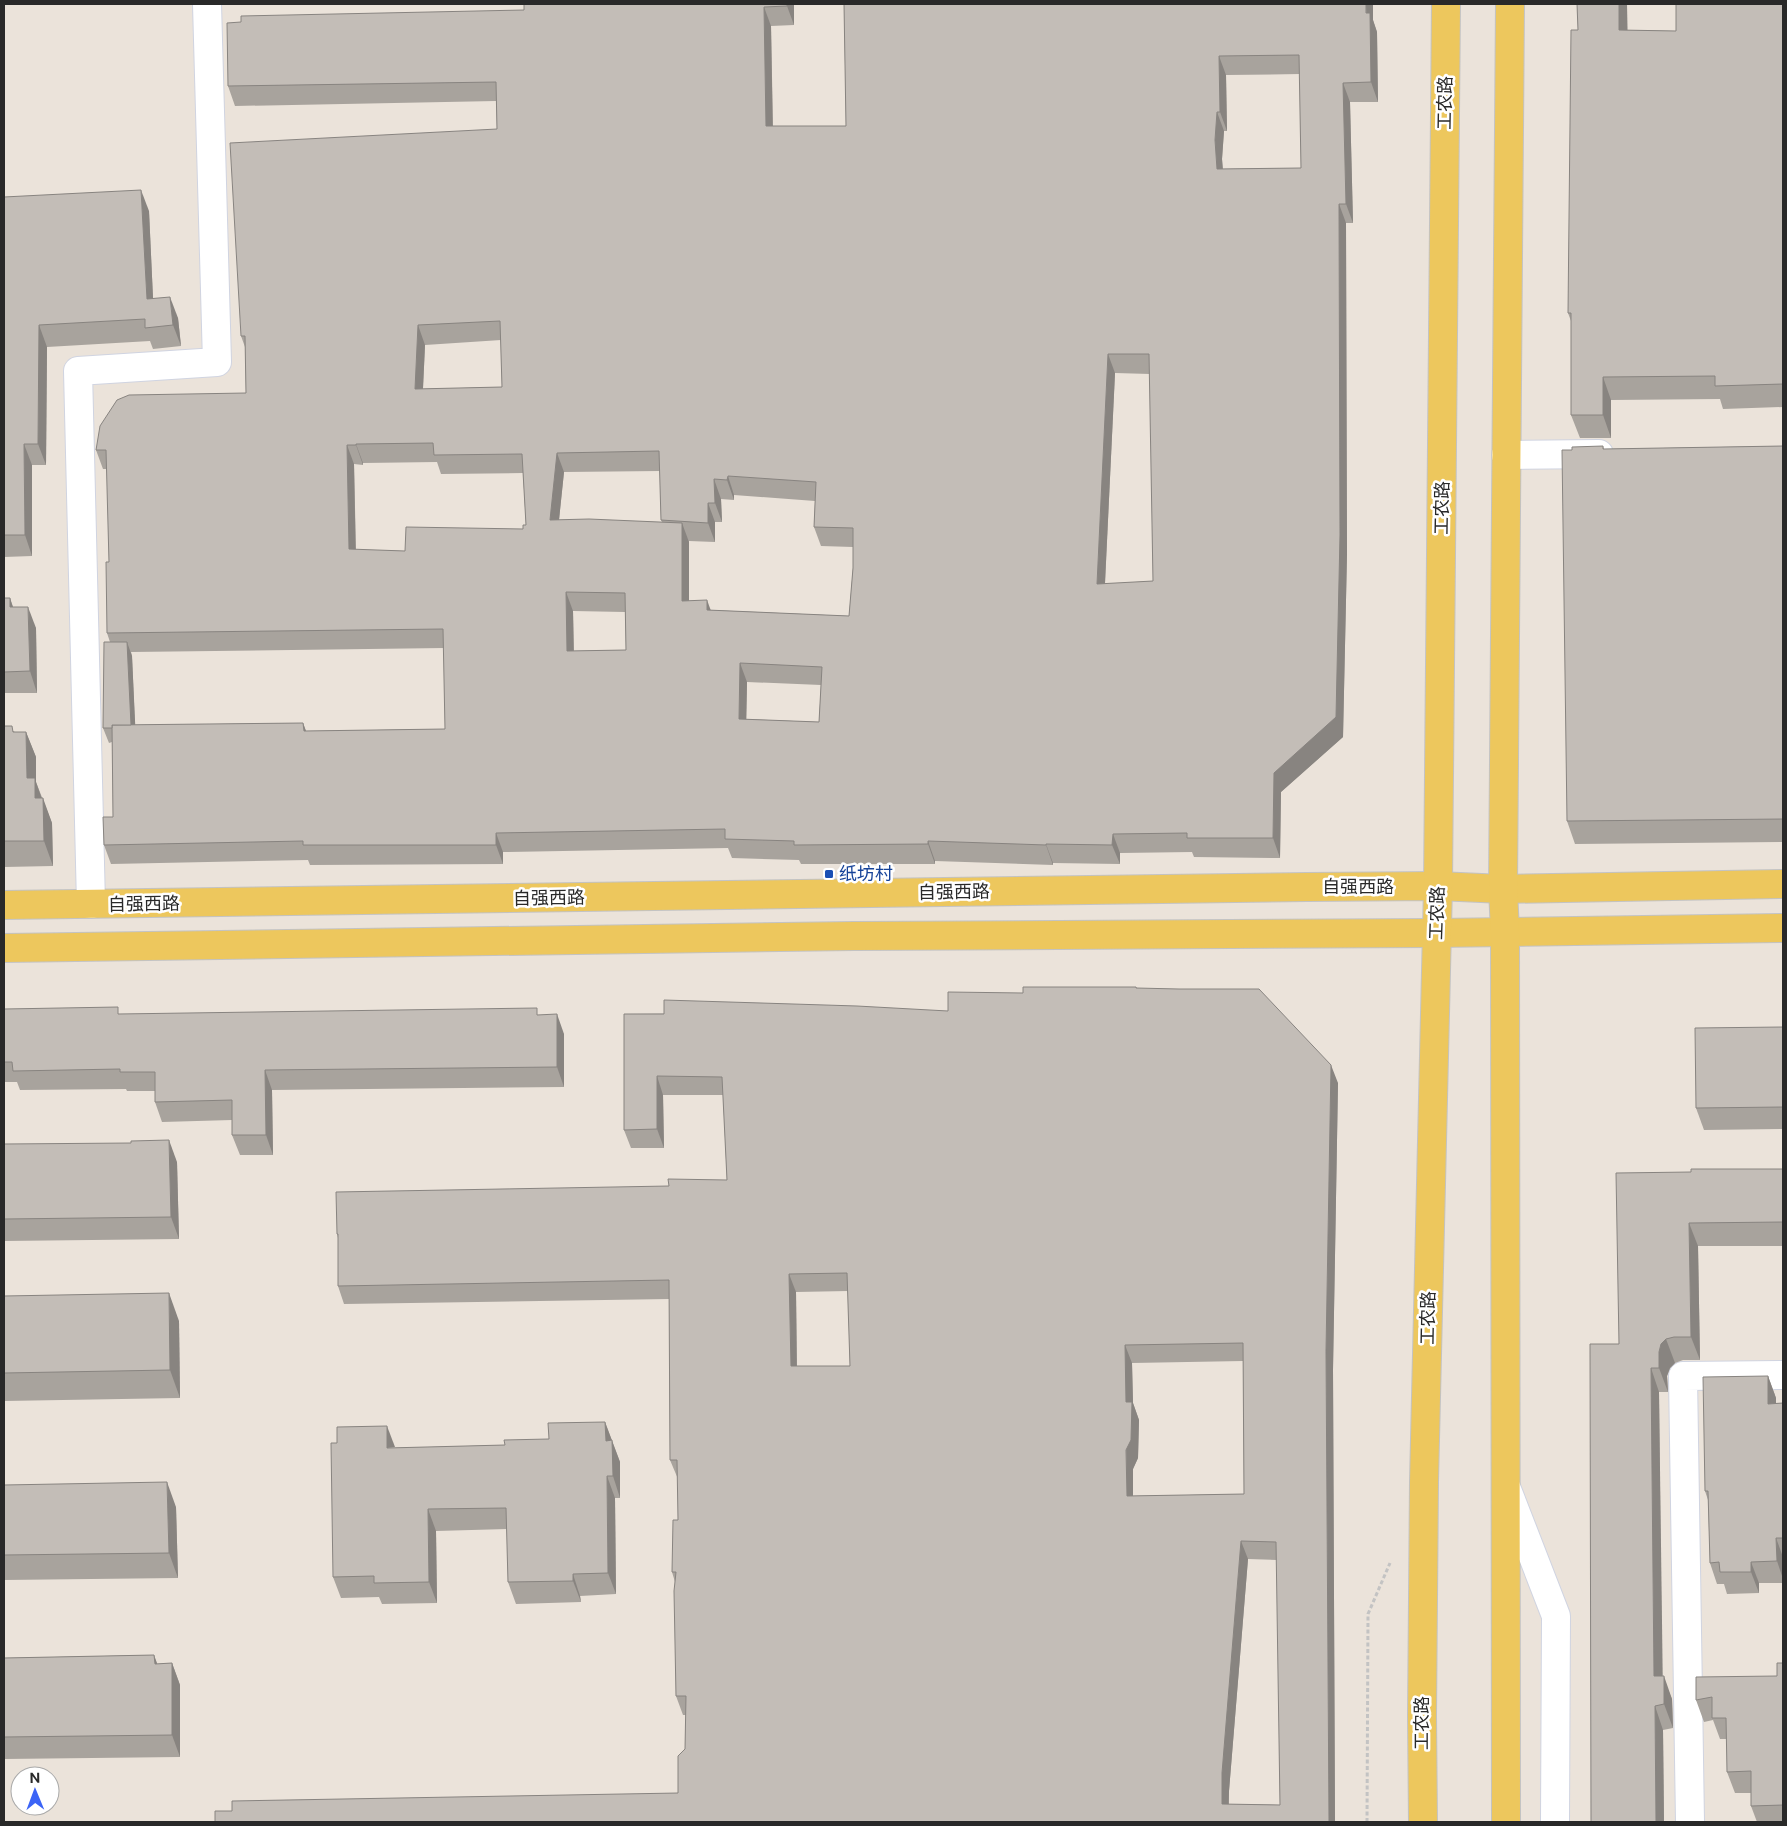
<svg xmlns="http://www.w3.org/2000/svg" width="1787" height="1826" font-family="'Public Sans','Noto Sans SC',sans-serif">
  <style>
    .lines { fill: none; stroke-linecap: round; stroke-linejoin: round }
    .minor-casing { stroke: #d0d4e1; stroke-width: 30 }
    .major-casing { stroke: #c3c3c3; stroke-width: 30 }
    .path { stroke: #c3c3c3; stroke-width: 3; stroke-dasharray: 4 2.5; stroke-linecap: butt }
    .minor { stroke: #fff; stroke-width: 28 }
    .major { stroke: #edc75d; stroke-width: 28 }
    .wall { fill: #a8a39d; fill-rule: evenodd }
    .shaded-wall { fill: #888480 }
    .building { fill: #c3bdb7; stroke: #888480; fill-rule: evenodd }
    .transit-dot { fill: #1a4fb4; stroke: #fff; stroke-width: 2 }
    .labels { text-anchor: middle; stroke-width: 5; stroke-linejoin: round; paint-order: stroke }
    .street-label { font-size: 18px; fill: #292929; stroke: #fff }
    .transit-label { font-size: 18px; fill: #164399; stroke: #fff; text-anchor: start }
  </style>
  <rect width="100%" height="100%" fill="#ebe3da"/>
  <g class="lines">
    <g class="minor-casing">
      <g id="minor">
        <path d="M 1506,455 L 1599,454"/>
        <path d="M 91,904 L 78,371 L 217,362 L 207,4"/>
        <path d="M 1506,1487 L 1556,1616 L 1555,1822"/>
        <path d="M 1690,1822 L 1683,1376 L 1783,1375"/>
      </g>
    </g>
    <g class="major-casing">
      <g id="major">
        <path d="M 4,905 L 1307,887 L 1438,886 L 1503,889 L 1783,884"/>
        <path d="M 4,948 L 854,936 L 1436,933 L 1783,928"/>
        <path d="M 1423,1822 L 1422,1716 L 1424,1482 L 1438,886 L 1446,4"/>
        <path d="M 1506,1822 L 1505,932 L 1503,889 L 1510,4"/>
      </g>
    </g>
    <path class="path" d="M 1367,1822 L 1368,1614 L 1390,1563"/>
    <use href="#minor" class="minor"/>
    <use href="#major" class="major"/>
  </g>
  <g class="wall">
    <path d="M 794,4 L 794,25 L 771,26 L 773,126 L 846,126 L 844,4 L 1373,4 L 1373,20 L 1377,32 L 1378,102 L 1350,102 L 1353,223 L 1346,223 L 1347,554 L 1343,737 L 1281,792 L 1280,858 L 1194,857 L 1192,852 L 1120,853 L 1120,864 L 1053,863 L 1053,865 L 935,861 L 935,864 L 801,864 L 799,860 L 732,858 L 728,848 L 503,852 L 503,864 L 310,865 L 308,860 L 111,864 L 104,845 L 113,817 L 112,742 L 109,743 L 103,728 L 110,642 L 107,633 L 109,562 L 107,469 L 103,469 L 96,450 L 246,393 L 245,347 L 241,336 L 497,129 L 496,101 L 235,106 L 228,86 L 524,10 ZM 1300,74 L 1301,168 L 1223,169 L 1222,159 L 1224,131 L 1227,131 L 1226,75 ZM 501,340 L 502,387 L 423,389 L 425,345 ZM 1115,373 L 1150,374 L 1153,581 L 1105,584 ZM 437,462 L 441,474 L 523,473 L 526,525 L 523,529 L 405,551 L 356,550 L 354,464 L 363,465 L 363,463 ZM 660,471 L 661,520 L 662,522 L 559,520 L 564,472 ZM 734,495 L 815,501 L 814,527 L 821,546 L 853,547 L 853,568 L 849,616 L 710,610 L 689,601 L 689,541 L 715,542 L 715,522 L 722,522 L 721,499 L 734,500 ZM 573,611 L 625,612 L 626,650 L 574,651 ZM 444,648 L 445,729 L 306,731 L 303,723 L 135,725 L 132,656 L 131,652 ZM 747,682 L 821,685 L 819,722 L 746,719 Z"/>
    <path d="M 1577,4 L 1627,4 L 1627,30 L 1676,31 L 1783,4 L 1783,407 L 1723,409 L 1720,399 L 1611,400 L 1611,438 L 1580,438 L 1571,415 L 1571,321 L 1568,313 L 1578,30 Z"/>
    <path d="M 4,197 L 149,211 L 153,298 L 178,318 L 181,346 L 153,349 L 150,341 L 47,347 L 46,465 L 32,465 L 32,556 L 4,557 Z"/>
    <path d="M 1603,446 L 1604,449 L 1783,446 L 1783,842 L 1575,844 L 1567,821 L 1572,450 Z"/>
    <path d="M 4,598 L 10,598 L 13,607 L 36,628 L 37,693 L 4,693 Z"/>
    <path d="M 4,726 L 15,732 L 26,732 L 36,757 L 36,782 L 52,823 L 53,866 L 4,867 Z"/>
    <path d="M 1136,987 L 1137,988 L 1338,1083 L 1333,1370 L 1335,1822 L 215,1822 L 678,1793 L 685,1749 L 686,1715 L 683,1715 L 676,1696 L 675,1582 L 672,1572 L 678,1520 L 678,1479 L 670,1460 L 669,1299 L 344,1304 L 338,1286 L 338,1238 L 337,1234 L 669,1186 L 727,1180 L 723,1095 L 663,1095 L 664,1148 L 631,1148 L 624,1130 L 624,1014 L 948,1011 L 1023,993 ZM 848,1291 L 850,1366 L 797,1366 L 796,1292 ZM 1243,1361 L 1244,1494 L 1133,1496 L 1133,1469 L 1138,1458 L 1139,1420 L 1133,1403 L 1132,1363 ZM 1248,1559 L 1277,1560 L 1280,1805 L 1229,1804 L 1229,1791 Z"/>
    <path d="M 4,1009 L 120,1014 L 540,1015 L 564,1034 L 564,1087 L 272,1090 L 273,1155 L 240,1155 L 232,1135 L 232,1120 L 162,1122 L 155,1102 L 155,1091 L 127,1091 L 126,1089 L 20,1090 L 17,1082 L 4,1082 Z"/>
    <path d="M 1783,1027 L 1783,1129 L 1704,1130 L 1696,1108 Z"/>
    <path d="M 4,1144 L 177,1162 L 179,1239 L 4,1241 Z"/>
    <path d="M 1783,1169 L 1783,1246 L 1698,1246 L 1700,1360 L 1683,1360 L 1675,1363 L 1670,1368 L 1667,1376 L 1668,1392 L 1659,1392 L 1662,1676 L 1672,1699 L 1673,1728 L 1663,1730 L 1664,1822 L 1591,1822 L 1619,1344 L 1691,1172 Z"/>
    <path d="M 4,1296 L 179,1321 L 180,1398 L 4,1401 Z"/>
    <path d="M 1768,1376 L 1776,1398 L 1776,1403 L 1783,1403 L 1783,1583 L 1759,1583 L 1759,1593 L 1727,1594 L 1724,1584 L 1717,1584 L 1710,1563 L 1708,1500 L 1705,1491 Z"/>
    <path d="M 605,1422 L 620,1462 L 620,1498 L 615,1498 L 616,1594 L 580,1596 L 581,1602 L 516,1604 L 508,1582 L 507,1529 L 436,1531 L 437,1603 L 382,1604 L 379,1597 L 341,1598 L 333,1577 L 337,1443 L 395,1448 L 505,1445 L 549,1439 Z"/>
    <path d="M 4,1485 L 176,1507 L 178,1578 L 4,1580 Z"/>
    <path d="M 154,1655 L 157,1664 L 172,1663 L 180,1685 L 180,1757 L 4,1759 L 4,1658 Z"/>
    <path d="M 1783,1663 L 1783,1822 L 1757,1822 L 1751,1806 L 1751,1793 L 1735,1793 L 1727,1772 L 1727,1739 L 1720,1739 L 1713,1720 L 1704,1722 L 1696,1700 L 1777,1676 Z"/>
  </g>
  <g class="shaded-wall">
    <path d="M 787,4 L 794,4 L 794,25 L 787,6 Z"/>
    <path d="M 1366,4 L 1373,4 L 1373,20 L 1377,32 L 1378,102 L 1371,82 Z"/>
    <path d="M 1619,4 L 1627,4 L 1628,53 L 1619,30 Z"/>
    <path d="M 764,7 L 771,26 L 773,145 L 766,126 Z"/>
    <path d="M 1219,56 L 1226,75 L 1227,131 L 1220,112 Z"/>
    <path d="M 1343,83 L 1350,102 L 1353,223 L 1346,204 Z"/>
    <path d="M 1217,112 L 1224,131 L 1222,159 L 1224,188 L 1217,169 L 1215,140 Z"/>
    <path d="M 141,190 L 149,211 L 154,320 L 147,299 Z"/>
    <path d="M 1339,204 L 1346,223 L 1347,554 L 1343,737 L 1281,792 L 1280,858 L 1273,838 L 1274,773 Z"/>
    <path d="M 170,297 L 178,318 L 181,346 L 173,325 Z"/>
    <path d="M 39,325 L 47,347 L 46,465 L 38,444 Z"/>
    <path d="M 418,325 L 425,345 L 422,408 L 415,389 Z"/>
    <path d="M 1108,354 L 1115,373 L 1104,603 L 1097,584 Z"/>
    <path d="M 1603,377 L 1611,400 L 1611,438 L 1603,415 Z"/>
    <path d="M 24,444 L 32,465 L 32,556 L 25,535 Z"/>
    <path d="M 356,444 L 363,463 L 363,465 L 356,445 Z"/>
    <path d="M 347,445 L 354,464 L 356,569 L 349,549 Z"/>
    <path d="M 557,453 L 564,472 L 557,539 L 550,520 Z"/>
    <path d="M 728,476 L 734,495 L 734,500 L 727,480 Z"/>
    <path d="M 714,479 L 721,499 L 722,522 L 715,503 Z"/>
    <path d="M 708,503 L 715,522 L 715,542 L 708,523 Z"/>
    <path d="M 682,523 L 689,542 L 689,620 L 682,601 Z"/>
    <path d="M 566,592 L 573,611 L 574,670 L 567,651 Z"/>
    <path d="M 10,598 L 17,620 L 10,607 Z"/>
    <path d="M 707,600 L 714,619 L 707,610 Z"/>
    <path d="M 28,607 L 36,628 L 37,693 L 30,671 Z"/>
    <path d="M 127,642 L 132,656 L 136,742 L 131,728 Z"/>
    <path d="M 740,663 L 747,682 L 746,738 L 739,719 Z"/>
    <path d="M 303,723 L 310,742 L 304,731 Z"/>
    <path d="M 26,732 L 36,757 L 36,782 L 43,802 L 43,798 L 52,823 L 53,866 L 44,841 L 27,778 Z"/>
    <path d="M 496,833 L 503,852 L 503,864 L 496,845 Z"/>
    <path d="M 1113,834 L 1120,853 L 1120,864 L 1112,845 Z"/>
    <path d="M 928,841 L 935,861 L 935,864 L 928,844 Z"/>
    <path d="M 1046,844 L 1053,863 L 1053,865 L 1046,845 Z"/>
    <path d="M 557,1014 L 564,1034 L 564,1087 L 557,1067 Z"/>
    <path d="M 1331,1065 L 1338,1083 L 1333,1370 L 1335,1822 L 1329,1822 L 1326,1351 Z"/>
    <path d="M 265,1070 L 272,1090 L 273,1155 L 266,1135 Z"/>
    <path d="M 657,1076 L 663,1095 L 664,1148 L 657,1129 Z"/>
    <path d="M 169,1140 L 177,1162 L 179,1239 L 171,1217 Z"/>
    <path d="M 1689,1223 L 1698,1246 L 1700,1360 L 1691,1337 Z"/>
    <path d="M 789,1274 L 796,1292 L 797,1385 L 791,1366 Z"/>
    <path d="M 169,1293 L 179,1321 L 180,1398 L 170,1370 Z"/>
    <path d="M 1666,1339 L 1675,1363 L 1670,1368 L 1667,1376 L 1668,1392 L 1659,1368 L 1659,1352 L 1661,1344 Z"/>
    <path d="M 1125,1345 L 1132,1363 L 1133,1403 L 1139,1420 L 1138,1458 L 1133,1469 L 1133,1514 L 1127,1496 Z"/>
    <path d="M 1651,1368 L 1659,1392 L 1663,1699 L 1654,1676 Z"/>
    <path d="M 1768,1376 L 1776,1398 L 1776,1425 L 1768,1404 Z"/>
    <path d="M 605,1422 L 620,1462 L 620,1498 L 613,1476 L 606,1441 Z"/>
    <path d="M 387,1426 L 395,1447 L 387,1448 Z"/>
    <path d="M 607,1476 L 615,1498 L 616,1594 L 608,1573 Z"/>
    <path d="M 167,1482 L 176,1507 L 178,1578 L 169,1553 Z"/>
    <path d="M 428,1509 L 436,1531 L 437,1603 L 429,1582 Z"/>
    <path d="M 1776,1538 L 1783,1557 L 1783,1579 L 1777,1561 Z"/>
    <path d="M 1241,1541 L 1248,1559 L 1229,1791 L 1228,1822 L 1222,1804 L 1222,1773 Z"/>
    <path d="M 1751,1562 L 1759,1583 L 1759,1593 L 1751,1572 Z"/>
    <path d="M 573,1574 L 580,1596 L 581,1602 L 573,1581 Z"/>
    <path d="M 154,1655 L 162,1677 L 155,1664 Z"/>
    <path d="M 172,1663 L 180,1685 L 180,1757 L 172,1735 Z"/>
    <path d="M 1664,1676 L 1672,1699 L 1673,1728 L 1664,1704 Z"/>
    <path d="M 1655,1706 L 1663,1730 L 1664,1822 L 1656,1822 Z"/>
  </g>
  <g class="building">
    <path d="M 524,4 L 787,4 L 787,6 L 764,7 L 766,126 L 846,126 L 844,4 L 1366,4 L 1366,13 L 1370,13 L 1371,82 L 1343,83 L 1346,204 L 1339,204 L 1340,535 L 1336,717 L 1274,773 L 1273,838 L 1187,838 L 1187,833 L 1113,834 L 1112,845 L 1046,844 L 1046,845 L 928,841 L 928,844 L 794,845 L 794,841 L 725,839 L 725,829 L 496,833 L 496,845 L 303,845 L 303,841 L 104,845 L 103,817 L 113,817 L 112,725 L 303,723 L 304,731 L 445,729 L 443,629 L 107,633 L 106,562 L 109,562 L 106,450 L 96,450 L 100,426 L 117,400 L 129,395 L 246,393 L 245,336 L 241,336 L 230,143 L 497,129 L 496,82 L 228,86 L 227,23 L 241,22 L 241,16 L 524,10 ZM 1299,55 L 1301,168 L 1217,169 L 1215,140 L 1217,112 L 1220,112 L 1219,56 ZM 500,321 L 502,387 L 415,389 L 418,325 ZM 1108,354 L 1149,354 L 1153,581 L 1097,584 ZM 433,443 L 434,455 L 522,454 L 526,525 L 523,525 L 523,529 L 406,527 L 405,551 L 349,549 L 347,445 L 356,445 L 356,444 ZM 659,451 L 661,520 L 708,523 L 708,503 L 715,503 L 714,479 L 727,480 L 728,476 L 816,482 L 814,527 L 853,528 L 853,568 L 849,616 L 707,610 L 707,600 L 682,601 L 682,523 L 589,519 L 550,520 L 557,453 ZM 566,592 L 625,593 L 626,650 L 567,651 ZM 740,663 L 822,667 L 819,722 L 739,719 Z"/>
    <path d="M 1577,4 L 1619,4 L 1619,30 L 1676,31 L 1676,4 L 1783,4 L 1783,384 L 1715,386 L 1715,376 L 1603,377 L 1603,415 L 1571,415 L 1571,313 L 1568,313 L 1571,30 L 1578,30 Z"/>
    <path d="M 141,190 L 147,299 L 170,297 L 173,325 L 145,328 L 145,319 L 39,325 L 38,444 L 24,444 L 25,535 L 4,535 L 4,197 Z"/>
    <path d="M 1603,446 L 1603,449 L 1783,446 L 1783,819 L 1567,821 L 1562,450 L 1572,450 L 1572,447 Z"/>
    <path d="M 4,598 L 10,598 L 10,607 L 28,607 L 30,671 L 4,672 Z"/>
    <path d="M 104,642 L 127,642 L 131,725 L 112,725 L 112,728 L 103,728 Z"/>
    <path d="M 4,726 L 12,726 L 13,732 L 26,732 L 27,778 L 35,778 L 35,798 L 43,798 L 44,841 L 4,841 Z"/>
    <path d="M 1023,987 L 1136,987 L 1136,988 L 1179,989 L 1259,989 L 1331,1065 L 1326,1351 L 1329,1822 L 215,1822 L 215,1811 L 232,1811 L 232,1801 L 678,1793 L 678,1756 L 685,1749 L 686,1696 L 676,1696 L 674,1591 L 676,1572 L 672,1572 L 673,1520 L 678,1520 L 677,1460 L 670,1460 L 669,1280 L 338,1286 L 338,1234 L 337,1234 L 336,1192 L 669,1186 L 668,1179 L 727,1180 L 722,1077 L 657,1076 L 657,1129 L 624,1130 L 624,1014 L 664,1014 L 664,1000 L 857,1006 L 948,1011 L 948,992 L 1023,993 ZM 847,1273 L 850,1366 L 791,1366 L 789,1274 ZM 1243,1343 L 1244,1494 L 1127,1496 L 1126,1450 L 1131,1440 L 1132,1402 L 1126,1402 L 1125,1345 ZM 1241,1541 L 1276,1542 L 1280,1805 L 1222,1804 L 1222,1773 Z"/>
    <path d="M 118,1007 L 118,1014 L 537,1008 L 537,1015 L 557,1014 L 557,1067 L 265,1070 L 266,1135 L 232,1135 L 232,1100 L 155,1102 L 155,1072 L 120,1072 L 120,1069 L 13,1071 L 12,1062 L 4,1062 L 4,1009 Z"/>
    <path d="M 1783,1027 L 1783,1107 L 1696,1108 L 1695,1028 Z"/>
    <path d="M 169,1140 L 171,1217 L 4,1219 L 4,1144 L 131,1143 L 131,1141 Z"/>
    <path d="M 1691,1169 L 1783,1169 L 1783,1222 L 1689,1223 L 1691,1337 L 1674,1337 L 1666,1339 L 1661,1344 L 1659,1352 L 1659,1368 L 1651,1368 L 1654,1676 L 1664,1676 L 1664,1704 L 1655,1706 L 1656,1822 L 1591,1822 L 1590,1344 L 1619,1344 L 1616,1173 L 1691,1172 Z"/>
    <path d="M 169,1293 L 170,1370 L 4,1373 L 4,1296 Z"/>
    <path d="M 1768,1376 L 1768,1404 L 1783,1403 L 1783,1538 L 1776,1538 L 1777,1561 L 1751,1562 L 1751,1572 L 1720,1572 L 1719,1562 L 1710,1563 L 1708,1491 L 1705,1491 L 1703,1377 Z"/>
    <path d="M 605,1422 L 606,1441 L 612,1440 L 613,1476 L 607,1476 L 608,1573 L 573,1574 L 573,1581 L 508,1582 L 506,1508 L 428,1509 L 429,1582 L 374,1583 L 374,1576 L 333,1577 L 331,1443 L 337,1443 L 337,1427 L 387,1426 L 387,1448 L 505,1445 L 504,1440 L 549,1439 L 548,1423 Z"/>
    <path d="M 167,1482 L 169,1553 L 4,1555 L 4,1485 Z"/>
    <path d="M 154,1655 L 155,1664 L 172,1663 L 172,1735 L 4,1737 L 4,1658 Z"/>
    <path d="M 1777,1663 L 1783,1663 L 1783,1805 L 1751,1806 L 1751,1771 L 1727,1772 L 1726,1718 L 1712,1718 L 1712,1697 L 1696,1700 L 1696,1677 L 1777,1676 Z"/>
  </g>
  <rect class="transit-dot" x="824" y="869" width="10" height="10" rx="2.5"/>
  <g class="labels">
    <g class="street-label">
      <text transform="translate(1445 103) rotate(-89)" y="6">工农路</text>
      <text transform="translate(1442 508) rotate(-89)" y="6">工农路</text>
      <text x="1358" y="893">自强西路</text>
      <text transform="translate(954 892) rotate(-1)" y="6">自强西路</text>
      <text transform="translate(549 898) rotate(-1)" y="6">自强西路</text>
      <text transform="translate(144 904) rotate(-1)" y="6">自强西路</text>
      <text transform="translate(1437 913) rotate(-88)" y="6">工农路</text>
      <text transform="translate(1428 1318) rotate(-89)" y="6">工农路</text>
      <text transform="translate(1422 1723) rotate(-90)" y="6">工农路</text>
    </g>
    <g class="transit-label">
      <text x="839" y="880">纸坊村</text>
    </g>
  </g>
  <rect width="1787" height="1826" fill="none" stroke="#292929" stroke-width="10"/>
  <g transform="translate(35 1791) rotate(359)"><circle r="24" fill="#ffffff" stroke="#a9a9a9"/>
  <path d="M0-4L9 19L0 12L-9 19Z" fill="#3c64f6"/>
  <text y="-8" font-size="14" font-weight="bold" text-anchor="middle" fill="#292929">N</text>
  </g>
</svg>
